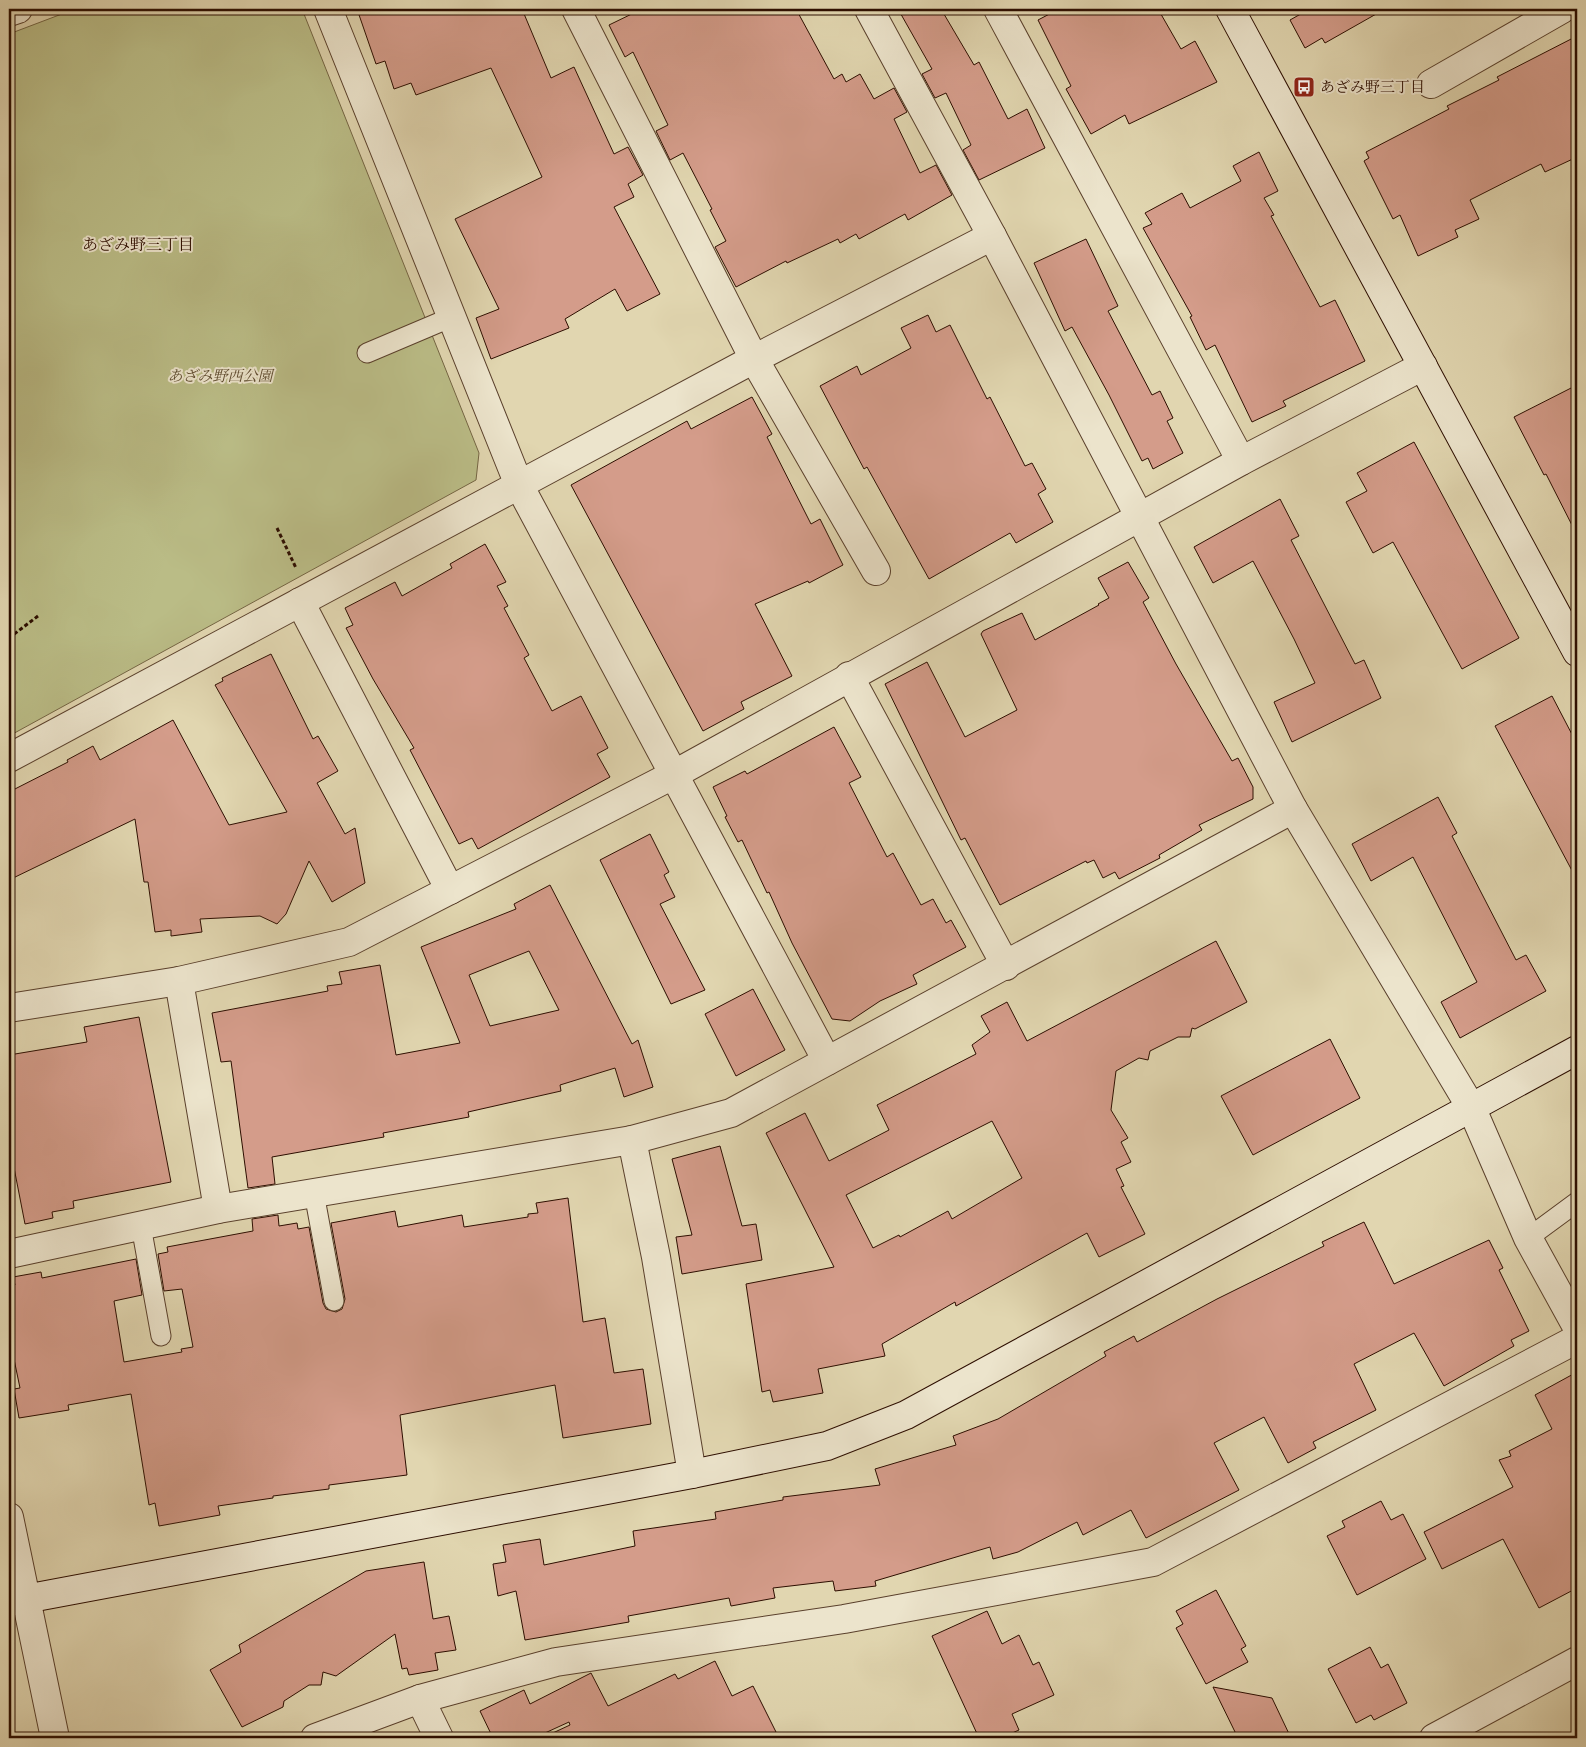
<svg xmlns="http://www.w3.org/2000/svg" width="1586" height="1747" font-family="Alegreya,'Noto Serif JP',serif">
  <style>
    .green { fill: #babc86; stroke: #746543 }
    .building { fill: #d49c8a; stroke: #2d0e00; fill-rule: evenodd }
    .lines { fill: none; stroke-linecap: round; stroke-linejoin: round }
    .lane-casing { stroke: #5a402c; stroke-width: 21 }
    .street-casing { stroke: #5a402c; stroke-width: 30 }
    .secondary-casing { stroke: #2d0e00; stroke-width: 30 }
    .path { stroke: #2d0e00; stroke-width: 3; stroke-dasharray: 4 2.5; stroke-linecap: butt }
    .lane { stroke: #ece4cc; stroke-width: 19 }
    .street { stroke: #ece4cc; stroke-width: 28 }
    .secondary { stroke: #ece4cc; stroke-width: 28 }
    .labels { text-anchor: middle; stroke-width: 4; stroke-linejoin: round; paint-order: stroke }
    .poi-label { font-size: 15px; fill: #2d0e00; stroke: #ece4cc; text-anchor: start }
    .park-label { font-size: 15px; font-style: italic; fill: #5e4b2f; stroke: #ece4cc }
    .neighbourhood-label { font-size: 16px; fill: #2d0e00; stroke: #ece4cc }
  </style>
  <rect width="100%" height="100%" fill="#e1d6b0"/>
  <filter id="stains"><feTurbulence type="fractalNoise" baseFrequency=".004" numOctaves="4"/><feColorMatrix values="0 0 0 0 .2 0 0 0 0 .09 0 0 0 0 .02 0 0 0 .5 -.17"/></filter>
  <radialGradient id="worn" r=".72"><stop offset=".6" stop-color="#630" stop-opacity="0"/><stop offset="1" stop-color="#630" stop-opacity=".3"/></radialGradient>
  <path class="green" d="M 75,9 L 302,9 L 479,453 L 476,480 L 9,736 L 9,34 Z"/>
  <g class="building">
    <path d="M 357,9 L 522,9 L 551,78 L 574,67 L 614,154 L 628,147 L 643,175 L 628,184 L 634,197 L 614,207 L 660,294 L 627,311 L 615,289 L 565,319 L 569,328 L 491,359 L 476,318 L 499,309 L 455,219 L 542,177 L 491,68 L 416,95 L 411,83 L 394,89 L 385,61 L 376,64 Z"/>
    <path d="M 642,9 L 796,9 L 834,79 L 842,74 L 846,82 L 860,74 L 874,99 L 894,88 L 907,112 L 894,119 L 920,173 L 936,165 L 952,195 L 908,220 L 905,214 L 859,239 L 856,234 L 840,243 L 838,239 L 787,263 L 786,261 L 736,287 L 715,247 L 726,241 L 710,210 L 712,209 L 683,153 L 670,160 L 656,131 L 668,125 L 633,52 L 625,57 L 609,25 Z"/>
    <path d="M 898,9 L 941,9 L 974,65 L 979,62 L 1008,119 L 1027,109 L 1045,148 L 979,180 L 963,150 L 971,145 L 946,93 L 935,98 L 922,74 L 932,69 Z"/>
    <path d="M 1059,9 L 1158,9 L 1181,49 L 1195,41 L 1217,82 L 1129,124 L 1125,115 L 1091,134 L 1066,89 L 1071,86 L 1038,20 Z"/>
    <path d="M 1305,9 L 1385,9 L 1325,43 L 1322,38 L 1305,48 L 1290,20 L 1306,11 Z"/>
    <path d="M 1577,36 L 1577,157 L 1545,172 L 1541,164 L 1470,200 L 1479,219 L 1455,230 L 1458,237 L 1418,256 L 1400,215 L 1393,219 L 1364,161 L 1369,158 L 1366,152 L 1449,109 L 1447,106 L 1499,80 L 1497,77 Z"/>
    <path d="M 1259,152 L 1278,191 L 1264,198 L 1274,215 L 1271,216 L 1320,307 L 1335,300 L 1365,361 L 1283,401 L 1286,406 L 1252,422 L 1215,345 L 1206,350 L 1190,317 L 1192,316 L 1143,228 L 1152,224 L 1145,213 L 1182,193 L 1190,208 L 1241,181 L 1233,166 Z"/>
    <path d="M 1086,239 L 1118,306 L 1108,311 L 1152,395 L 1160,391 L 1173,418 L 1167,421 L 1183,453 L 1153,469 L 1148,458 L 1142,461 L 1109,395 L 1072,327 L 1065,331 L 1034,263 Z"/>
    <path d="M 928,315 L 936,332 L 950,325 L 987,399 L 990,397 L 1025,466 L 1032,463 L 1046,489 L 1038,494 L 1053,522 L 1016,543 L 1010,533 L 929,579 L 867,467 L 864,469 L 820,386 L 857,366 L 861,375 L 911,348 L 901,328 Z"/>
    <path d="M 1577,385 L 1577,535 L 1546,474 L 1544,475 L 1514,417 Z"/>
    <path d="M 752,397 L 772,434 L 767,437 L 811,524 L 820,519 L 843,565 L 809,583 L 808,581 L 755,604 L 792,676 L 741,702 L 744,709 L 703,731 L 571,485 L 687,421 L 691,429 Z"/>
    <path d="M 1414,442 L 1519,638 L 1462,669 L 1393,542 L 1373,553 L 1346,502 L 1367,491 L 1357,473 Z"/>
    <path d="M 1280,499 L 1299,536 L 1291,540 L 1355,664 L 1364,660 L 1381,698 L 1292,742 L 1274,702 L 1315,683 L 1294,639 L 1253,561 L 1213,583 L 1194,547 Z"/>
    <path d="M 485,544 L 506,582 L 497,586 L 508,606 L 504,608 L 529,655 L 524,658 L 552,711 L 581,696 L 608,748 L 597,754 L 610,777 L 478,849 L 472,838 L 459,844 L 410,750 L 414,748 L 373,679 L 346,628 L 353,625 L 345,608 L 395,582 L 402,596 L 452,568 L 450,564 Z"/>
    <path d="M 1128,562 L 1149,598 L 1143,602 L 1176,664 L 1232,761 L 1238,758 L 1253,787 L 1253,799 L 1199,825 L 1202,830 L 1159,855 L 1160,858 L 1119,879 L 1115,872 L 1103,878 L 1094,860 L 1087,863 L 1086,861 L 1000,905 L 965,838 L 961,840 L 885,684 L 927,662 L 965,737 L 1017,710 L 981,634 L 983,631 L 1022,613 L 1035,640 L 1099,605 L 1098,604 L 1109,598 L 1098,578 Z"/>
    <path d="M 271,654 L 313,739 L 318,736 L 338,771 L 317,783 L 345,834 L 355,828 L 365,883 L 332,902 L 309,861 L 286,914 L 277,924 L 260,916 L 200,919 L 202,932 L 171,936 L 171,930 L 155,932 L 148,882 L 144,882 L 135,819 L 9,880 L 9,792 L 68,762 L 67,760 L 93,746 L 100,760 L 173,720 L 229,825 L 287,812 L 215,685 L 223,681 L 222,678 Z"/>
    <path d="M 1552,696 L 1577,744 L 1577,880 L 1495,726 Z"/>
    <path d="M 834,727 L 861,777 L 849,783 L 887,857 L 893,853 L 921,905 L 933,899 L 946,923 L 951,920 L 966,947 L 913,975 L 917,984 L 880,1001 L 850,1021 L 832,1019 L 792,943 L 769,892 L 767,893 L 742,840 L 738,842 L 725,817 L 727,816 L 713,787 L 745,771 L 747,774 Z"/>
    <path d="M 1438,797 L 1457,833 L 1452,836 L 1516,960 L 1526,955 L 1546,991 L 1460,1038 L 1441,1002 L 1477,982 L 1413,857 L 1371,881 L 1352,844 Z"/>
    <path d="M 650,834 L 669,872 L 664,875 L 675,897 L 660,904 L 705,990 L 671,1004 L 600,860 Z"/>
    <path d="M 550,885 L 632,1044 L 638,1040 L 653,1087 L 624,1097 L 615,1068 L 560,1085 L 561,1091 L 468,1112 L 469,1117 L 383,1133 L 384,1137 L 272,1157 L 275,1184 L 248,1188 L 231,1061 L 221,1062 L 212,1013 L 328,991 L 327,986 L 342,984 L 339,972 L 380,965 L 396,1055 L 460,1043 L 421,947 L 516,909 L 514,904 ZM 529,951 L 559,1010 L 490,1026 L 469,975 Z"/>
    <path d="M 1216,941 L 1247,1002 L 1195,1029 L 1192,1028 L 1190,1037 L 1178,1037 L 1150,1051 L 1148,1060 L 1139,1058 L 1116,1071 L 1111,1110 L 1128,1138 L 1121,1142 L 1131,1162 L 1116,1169 L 1124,1186 L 1121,1187 L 1145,1234 L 1099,1257 L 1087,1233 L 956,1306 L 955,1302 L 882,1344 L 885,1356 L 818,1369 L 823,1393 L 773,1402 L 770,1390 L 762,1392 L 746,1284 L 834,1267 L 766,1133 L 805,1113 L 829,1161 L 889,1130 L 877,1105 L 976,1054 L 972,1045 L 990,1032 L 981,1016 L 1007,1002 L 1027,1041 ZM 992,1121 L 1022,1178 L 952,1219 L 948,1211 L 900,1237 L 899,1235 L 873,1248 L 846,1195 Z"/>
    <path d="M 753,989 L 785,1050 L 736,1076 L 705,1014 Z"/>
    <path d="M 139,1017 L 171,1182 L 73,1201 L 74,1208 L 52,1212 L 53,1218 L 25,1224 L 9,1142 L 9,1055 L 87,1042 L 84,1027 Z"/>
    <path d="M 1330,1039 L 1360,1098 L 1253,1155 L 1221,1096 Z"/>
    <path d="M 720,1146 L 742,1226 L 756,1224 L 762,1260 L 682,1274 L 676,1237 L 692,1235 L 672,1159 Z"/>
    <path d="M 568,1198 L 583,1322 L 605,1318 L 614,1373 L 643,1369 L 651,1424 L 563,1438 L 555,1385 L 400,1415 L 407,1475 L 329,1485 L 329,1489 L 273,1496 L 273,1498 L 218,1506 L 220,1515 L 159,1526 L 155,1503 L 149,1505 L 131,1394 L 68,1405 L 69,1410 L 19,1418 L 14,1389 L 20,1388 L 9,1335 L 9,1286 L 15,1285 L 13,1277 L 41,1272 L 42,1278 L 136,1259 L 142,1295 L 114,1301 L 124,1362 L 182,1352 L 181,1349 L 193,1347 L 182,1289 L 164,1291 L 158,1254 L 168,1252 L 167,1247 L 253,1231 L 252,1219 L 278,1215 L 279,1226 L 297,1223 L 298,1229 L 309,1227 L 323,1303 L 326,1309 L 336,1312 L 342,1309 L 345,1299 L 331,1223 L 395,1211 L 398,1227 L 462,1215 L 464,1227 L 528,1217 L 528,1214 L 538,1213 L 536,1203 Z"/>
    <path d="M 1364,1222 L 1394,1284 L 1489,1240 L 1503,1268 L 1499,1270 L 1529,1331 L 1511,1340 L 1514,1346 L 1444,1386 L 1414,1333 L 1354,1364 L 1376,1410 L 1313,1442 L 1316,1448 L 1288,1463 L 1264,1417 L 1214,1443 L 1239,1490 L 1146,1538 L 1131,1510 L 1083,1535 L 1077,1522 L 1018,1552 L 993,1559 L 990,1547 L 875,1581 L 876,1586 L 835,1591 L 833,1581 L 773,1588 L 775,1598 L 731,1606 L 729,1598 L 628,1616 L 629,1622 L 525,1640 L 516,1591 L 498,1596 L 493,1564 L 506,1562 L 503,1545 L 540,1539 L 544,1565 L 635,1546 L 633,1531 L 716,1519 L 715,1512 L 783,1500 L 783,1497 L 880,1485 L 875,1469 L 956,1445 L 953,1436 L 998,1419 L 1106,1356 L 1104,1352 L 1134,1336 L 1137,1342 L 1217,1299 L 1324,1246 L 1322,1242 Z"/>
    <path d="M 1577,1372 L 1577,1588 L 1539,1608 L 1503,1539 L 1442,1569 L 1424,1532 L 1513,1487 L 1499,1460 L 1511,1456 L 1509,1451 L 1552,1429 L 1535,1395 Z"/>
    <path d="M 1381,1501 L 1391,1520 L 1403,1514 L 1426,1559 L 1357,1595 L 1327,1536 L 1345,1527 L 1342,1521 Z"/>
    <path d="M 424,1562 L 433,1619 L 449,1616 L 456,1650 L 435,1653 L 438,1670 L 409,1675 L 407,1668 L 402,1669 L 395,1634 L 336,1676 L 323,1672 L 321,1685 L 309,1685 L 284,1701 L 283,1707 L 242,1727 L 210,1670 L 241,1652 L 239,1645 L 366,1571 Z"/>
    <path d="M 1216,1590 L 1246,1646 L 1241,1649 L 1248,1662 L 1206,1684 L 1176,1628 L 1183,1624 L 1176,1611 Z"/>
    <path d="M 987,1611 L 1002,1644 L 1019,1635 L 1033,1665 L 1039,1662 L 1054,1695 L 1012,1714 L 1019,1730 L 1001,1738 L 979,1738 L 932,1636 Z"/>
    <path d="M 1370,1647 L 1381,1668 L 1388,1664 L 1407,1703 L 1374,1720 L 1371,1715 L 1356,1723 L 1328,1669 Z"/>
    <path d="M 715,1661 L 732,1696 L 753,1686 L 779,1738 L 542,1738 L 570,1725 L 569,1722 L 534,1738 L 493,1738 L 480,1711 L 524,1690 L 530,1704 L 591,1673 L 608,1706 L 675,1674 L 678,1679 Z"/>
    <path d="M 1213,1687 L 1272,1698 L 1291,1738 L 1238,1738 Z"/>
  </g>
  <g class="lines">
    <g class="lane-casing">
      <g id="lane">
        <path d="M 367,353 L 452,317"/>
        <path d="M 314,1193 L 334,1301"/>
        <path d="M 141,1226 L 161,1336"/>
        <path d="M 1528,1238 L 1577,1202"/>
      </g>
    </g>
    <g class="street-casing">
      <g id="street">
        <path d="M 328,9 L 519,485 L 827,1061"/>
        <path d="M 576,9 L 754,359 L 876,571"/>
        <path d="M 869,9 L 992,236 L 1293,809 L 1472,1109 L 1528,1238 L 1577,1327"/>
        <path d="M 998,9 L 1241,461"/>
        <path d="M 9,12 L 18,9"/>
        <path d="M 1431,84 L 1562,9"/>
        <path d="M 300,602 L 450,890"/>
        <path d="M 849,676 L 1006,966"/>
        <path d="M 9,758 L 754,359 L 992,236"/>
        <path d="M 179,981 L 218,1209"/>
        <path d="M 9,1008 L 179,981 L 349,942 L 673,775 L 1241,461 L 1423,366"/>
        <path d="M 632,1140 L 656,1257 L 692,1474"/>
        <path d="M 9,1254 L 218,1209 L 632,1140 L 731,1113 L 1293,809"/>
        <path d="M 9,1517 L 55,1738"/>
        <path d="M 420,1699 L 439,1738"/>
        <path d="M 315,1738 L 420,1699 L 556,1662 L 844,1619 L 1153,1562 L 1577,1339"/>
        <path d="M 1434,1738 L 1577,1661"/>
      </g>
    </g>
    <g class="secondary-casing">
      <g id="secondary">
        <path d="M 1230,9 L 1577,652"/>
        <path d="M 9,1602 L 692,1474 L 827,1446 L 906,1415 L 1577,1050"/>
      </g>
    </g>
    <g class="path">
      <path d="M 277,528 L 296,568"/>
      <path d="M 9,638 L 38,616"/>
    </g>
    <use href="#lane" class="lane"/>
    <use href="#street" class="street"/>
    <use href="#secondary" class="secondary"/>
  </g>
  <defs>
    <g id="bus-square" transform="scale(1.125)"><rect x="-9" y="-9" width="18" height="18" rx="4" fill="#8f2418" stroke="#ece4cc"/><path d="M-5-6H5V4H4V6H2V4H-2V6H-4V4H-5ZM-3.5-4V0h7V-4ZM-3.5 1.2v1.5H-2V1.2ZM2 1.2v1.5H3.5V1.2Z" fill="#fff"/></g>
  </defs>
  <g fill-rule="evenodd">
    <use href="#bus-square" x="1304" y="87"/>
  </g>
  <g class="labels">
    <g class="poi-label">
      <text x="1320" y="92">あざみ野三丁目</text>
    </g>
    <g class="park-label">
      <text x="220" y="381">あざみ野西公園</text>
    </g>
    <g class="neighbourhood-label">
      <text x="138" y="250">あざみ野三丁目</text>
    </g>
  </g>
  <rect width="1586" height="1747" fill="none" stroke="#e1d6b0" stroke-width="30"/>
  <rect x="10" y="10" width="1566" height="1727" fill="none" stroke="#2d0e00" stroke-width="2.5"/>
  <rect x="15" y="15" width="1556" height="1717" fill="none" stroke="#2d0e00"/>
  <rect width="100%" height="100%" filter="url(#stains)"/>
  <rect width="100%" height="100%" fill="url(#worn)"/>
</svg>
